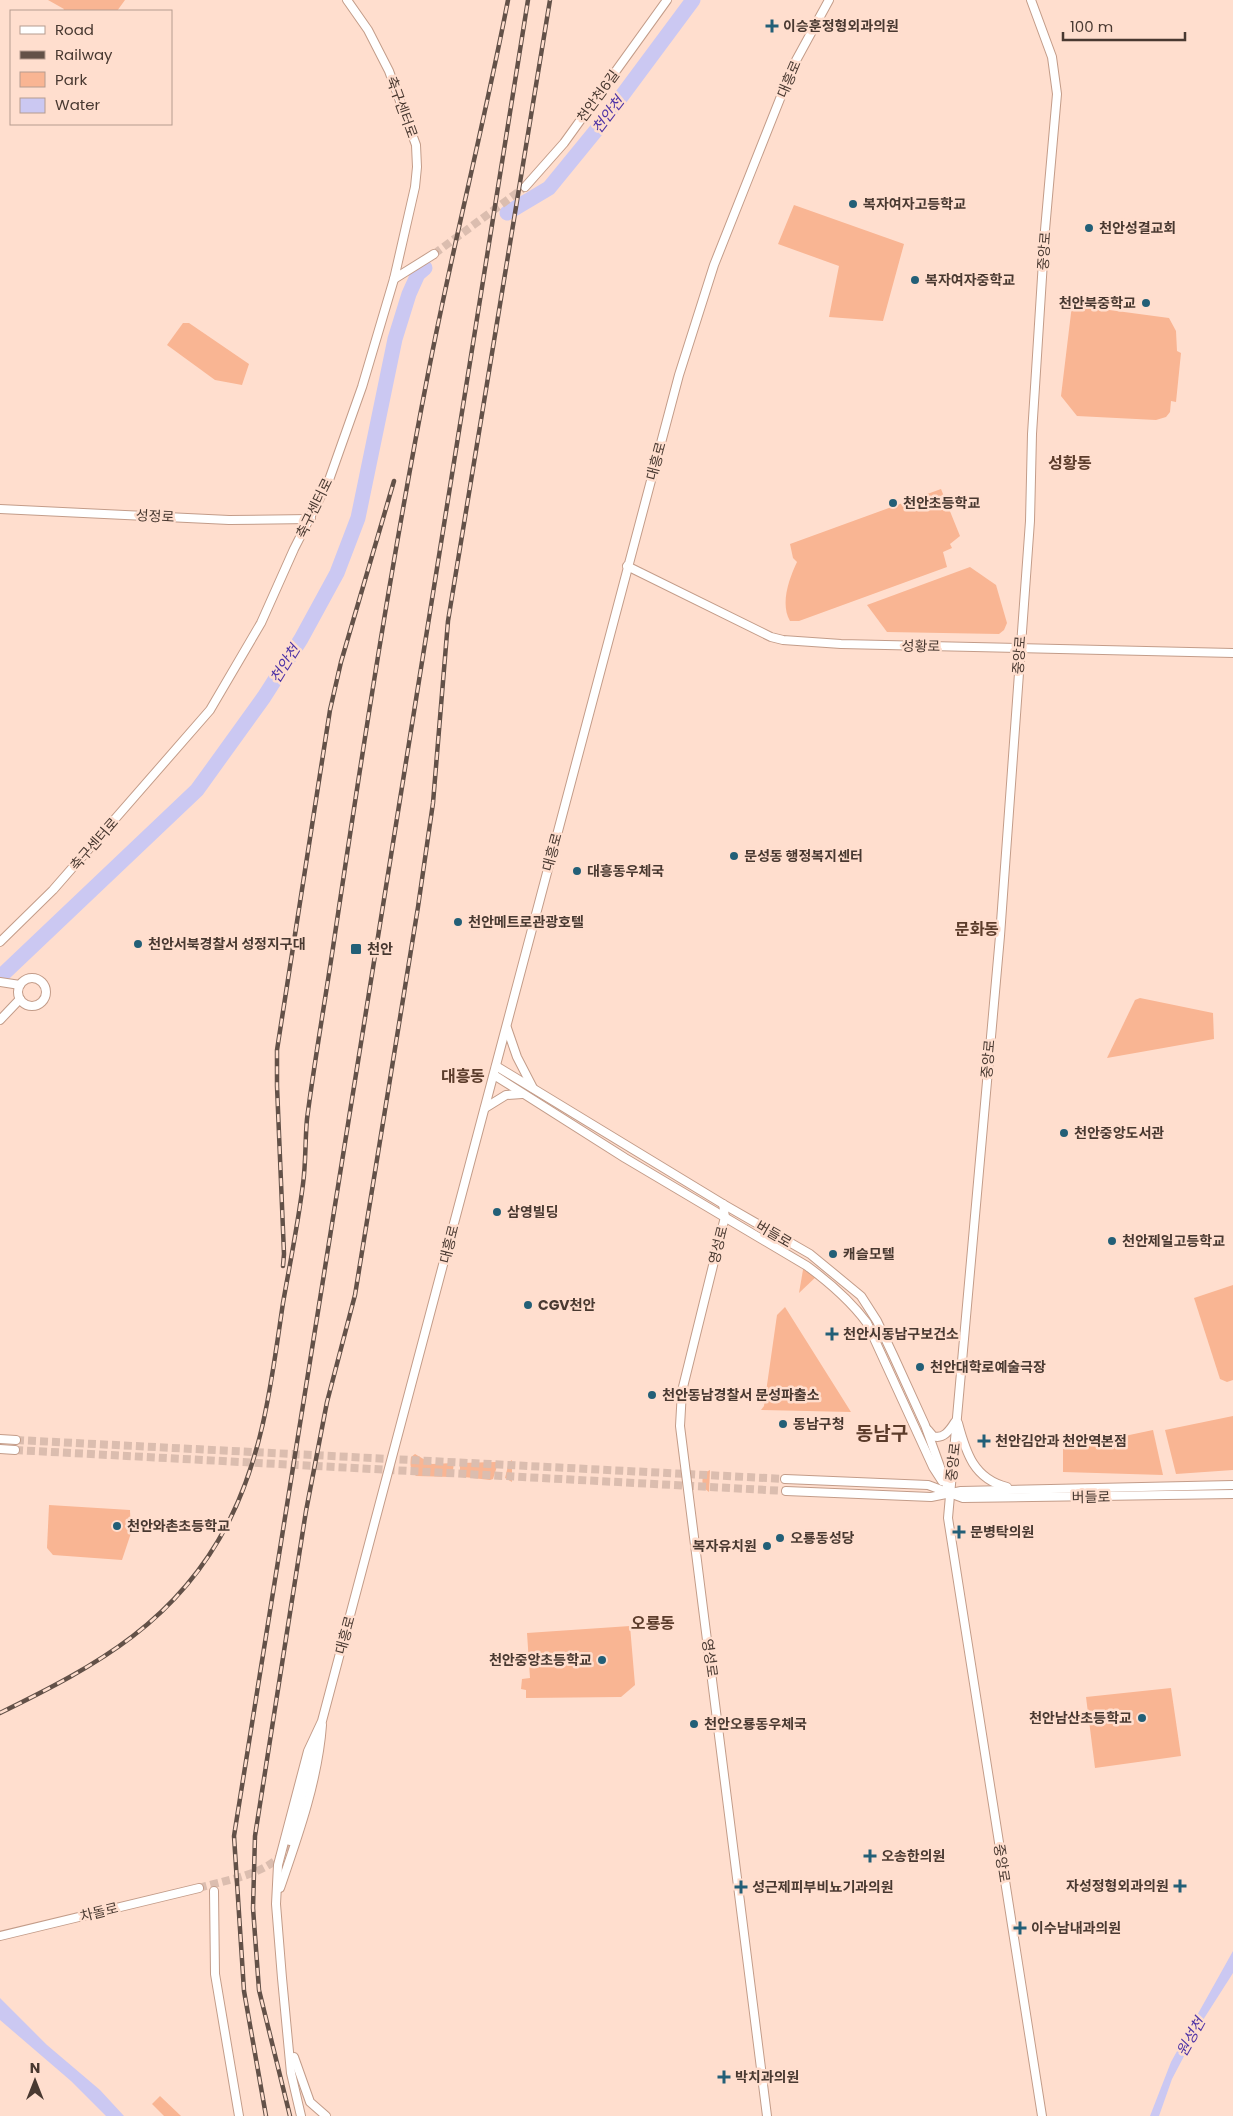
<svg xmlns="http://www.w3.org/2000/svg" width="1233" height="2116" font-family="Poppins,'Noto Sans KR',sans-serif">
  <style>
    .green { fill: #f9b593 }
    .water { fill: #cbc8f2 }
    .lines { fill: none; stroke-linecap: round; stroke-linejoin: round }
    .river { stroke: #cbc8f2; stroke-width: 15 }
    .tertiary-tunnel { stroke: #dbbdaf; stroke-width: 8; stroke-dasharray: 8 4; stroke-linecap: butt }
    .tertiary-casing { stroke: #c39c89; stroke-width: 10 }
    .tertiary { stroke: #fff; stroke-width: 8 }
    .rail-casing { stroke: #635148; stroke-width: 4.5 }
    .rail { stroke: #ffdece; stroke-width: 2.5; stroke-dasharray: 8; stroke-linecap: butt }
    .poi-dot { fill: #235f77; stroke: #ffdece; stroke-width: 2 }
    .labels { text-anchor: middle; stroke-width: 5; stroke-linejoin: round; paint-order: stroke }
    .poi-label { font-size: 14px; font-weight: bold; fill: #493931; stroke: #ffdece; text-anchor: start }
    .street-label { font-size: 14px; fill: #493931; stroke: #ffdece }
    .water-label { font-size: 15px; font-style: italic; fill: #4e33a6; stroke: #ffdece }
    .quarter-label { font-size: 16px; font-weight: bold; fill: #5c3c2b; stroke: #ffdece }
    .district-label { font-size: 19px; font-weight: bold; fill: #5c3c2b; stroke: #ffdece }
  </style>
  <rect width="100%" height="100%" fill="#ffdece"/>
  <g class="green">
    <path d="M 48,0 L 125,0 L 117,11 L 63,11 L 64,9 Z"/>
    <path d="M 794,205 L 904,244 L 883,321 L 829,317 L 839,266 L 778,244 Z"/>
    <path d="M 1072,305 L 1169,318 L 1176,331 L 1177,351 L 1181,353 L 1176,402 L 1171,401 L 1170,412 L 1166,417 L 1156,420 L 1077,416 L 1061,396 Z"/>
    <path d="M 183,323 L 189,323 L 249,364 L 242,385 L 215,380 L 167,345 Z"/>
    <path d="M 941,489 L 960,536 L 950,544 L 952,548 L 943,552 L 947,567 L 799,621 L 790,621 C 780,604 789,579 797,562 L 793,558 L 790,544 Z"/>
    <path d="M 970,567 L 996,585 L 1007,623 L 1004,630 L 999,634 L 887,632 L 867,605 Z"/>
    <path d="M 1140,998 L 1213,1013 L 1214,1039 L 1107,1058 L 1135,1000 Z"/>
    <path d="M 804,1264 L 819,1274 L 799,1293 Z"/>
    <path d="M 1233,1285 L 1233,1380 L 1227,1382 L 1220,1379 L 1194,1298 Z"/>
    <path d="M 785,1307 L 851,1412 L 761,1410 L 764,1406 L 777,1315 Z"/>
    <path d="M 1233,1416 L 1233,1470 L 1176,1474 L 1165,1430 Z"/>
    <path d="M 1153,1430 L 1163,1475 L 1063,1472 L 1063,1449 Z"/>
    <path d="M 415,1454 L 432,1464 L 454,1463 L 452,1477 L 416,1476 C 410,1470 410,1465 411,1457 Z"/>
    <path d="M 512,1460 L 512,1482 L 505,1478 L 509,1462 Z"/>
    <path d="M 496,1462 L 498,1463 L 493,1479 L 490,1480 L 464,1477 L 464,1471 L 460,1471 L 460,1463 Z"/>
    <path d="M 710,1470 L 709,1492 C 702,1488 701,1481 704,1473 Z"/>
    <path d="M 49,1505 L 130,1510 L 131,1533 L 122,1560 L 53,1555 L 47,1548 Z"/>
    <path d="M 630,1626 L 635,1685 L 621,1697 L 526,1698 L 526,1690 L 521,1689 L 522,1679 L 530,1678 L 527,1633 Z"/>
    <path d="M 1171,1688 L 1181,1756 L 1095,1768 L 1086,1697 Z"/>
    <path d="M 160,2096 L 181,2116 L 164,2116 L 152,2104 Z"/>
  </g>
  <g class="water">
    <path d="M 1233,1951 L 1233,1973 L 1203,2020 L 1172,2079 L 1159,2116 L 1150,2116 L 1171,2062 Z"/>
    <path d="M 0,1998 L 47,2045 L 100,2090 L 124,2116 L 106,2116 L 71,2081 L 0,2020 Z"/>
  </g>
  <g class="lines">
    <g class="river">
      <path d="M 507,213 L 549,188 L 598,128 L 693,0"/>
      <path d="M 0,977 L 197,790 L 264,697 L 301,639 L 337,573 L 358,518 L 395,339 L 409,294 L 418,274 L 425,268"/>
    </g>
    <g class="tertiary-tunnel">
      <path d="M 434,254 L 525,187"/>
      <path d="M 16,1440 L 785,1479"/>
      <path d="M 15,1450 L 786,1491"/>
      <path d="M 199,1888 C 223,1881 256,1876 276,1860 C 283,1855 286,1847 290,1841"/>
    </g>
    <g class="tertiary-casing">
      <g id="tertiary">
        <path d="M 1031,0 L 1052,57 L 1057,94 L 1045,230 L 1032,434 L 1030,521 L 1000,936 L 948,1518 L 1042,2116"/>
        <path d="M 525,187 L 564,143 L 667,0"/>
        <path d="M 394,279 L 434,254"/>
        <path d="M 0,509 L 229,520 L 311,519"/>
        <path d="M 627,566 L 771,637 L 783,640 L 841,644 L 1233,653"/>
        <path d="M 0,942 L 53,890 L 210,710 L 261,623 L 294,549 L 329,480 L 362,387 L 394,279 L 415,187 L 417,167 L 416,145 L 389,71 L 368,30 L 347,0"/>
        <circle cx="32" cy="992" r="14"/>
        <path d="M 0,982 L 20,985"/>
        <path d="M 0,1020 L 20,999"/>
        <path d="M 507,1028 L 517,1057 L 533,1088"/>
        <path d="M 496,1066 L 723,1204 L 810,1254 L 861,1296 L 877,1321 L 894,1357 L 925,1425 L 948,1489"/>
        <path d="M 494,1075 L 625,1158 L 807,1266 C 830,1283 850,1300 867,1323 L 933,1467 L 942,1481"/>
        <path d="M 485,1108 L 506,1095 L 522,1094"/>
        <path d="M 723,1204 L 725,1217 L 682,1391 L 680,1426 L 767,2116"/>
        <path d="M 958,1423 C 966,1453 974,1479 1007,1487"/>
        <path d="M 928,1430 L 933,1436 C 943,1440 950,1430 955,1422"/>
        <path d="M 0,1439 L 16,1440"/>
        <path d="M 0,1449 L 15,1450"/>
        <path d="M 785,1479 L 928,1485 L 963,1498 L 1233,1494"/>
        <path d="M 786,1491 L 931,1497 L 961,1491 L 1233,1485"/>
        <path d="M 290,1841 L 317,1739"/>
        <path d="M 280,1888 C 298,1836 318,1780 322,1725"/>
        <path d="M 214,1891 L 215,1974 L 239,2116"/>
        <path d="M 0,1936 L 199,1888"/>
        <path d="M 294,2057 L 310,2102 L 326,2116"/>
        <path d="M 301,2116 L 291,2073 L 282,1978 L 276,1904 L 278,1865 L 308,1751 L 322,1721 L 679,375 L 714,265 L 793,66 L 829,0"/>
      </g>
    </g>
    <use href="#tertiary" class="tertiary"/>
    <g class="rail-casing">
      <g id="rail">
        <path d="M 283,1266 L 284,1254 L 277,1086 L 277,1050 L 330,710 L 341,662 L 394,481"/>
        <path d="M 0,1713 C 98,1665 179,1621 230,1519 C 264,1451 272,1377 283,1303 C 290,1263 298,1224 303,1184 C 306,1162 305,1140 307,1119 C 315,1057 326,996 335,934 C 363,747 392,559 428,374 C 452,249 484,125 508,0"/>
        <path d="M 266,2116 L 244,1991 L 234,1836 L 528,0"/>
        <path d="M 290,2116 L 259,1990 L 253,1908 L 255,1836 L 306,1511 L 327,1402 L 355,1295 L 418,907 L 433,803 L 448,621 L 550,0"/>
      </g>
    </g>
    <use href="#rail" class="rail"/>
  </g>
  <g class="poi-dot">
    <path d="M769.5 18.5h5v5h5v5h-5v5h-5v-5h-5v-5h5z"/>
    <circle cx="853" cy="204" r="5"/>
    <circle cx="1089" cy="228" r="5"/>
    <circle cx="915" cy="280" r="5"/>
    <circle cx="1146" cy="303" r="5"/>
    <circle cx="893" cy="503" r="5"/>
    <circle cx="734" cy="856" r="5"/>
    <circle cx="577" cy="871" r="5"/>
    <circle cx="458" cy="922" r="5"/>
    <circle cx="138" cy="944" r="5"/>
    <rect x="350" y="943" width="12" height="12" rx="2.5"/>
    <circle cx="1064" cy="1133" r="5"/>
    <circle cx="497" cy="1212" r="5"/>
    <circle cx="1112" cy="1241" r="5"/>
    <circle cx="833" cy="1254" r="5"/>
    <circle cx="528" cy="1305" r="5"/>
    <path d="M829.5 1326.5h5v5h5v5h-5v5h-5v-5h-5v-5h5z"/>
    <circle cx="920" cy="1367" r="5"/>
    <circle cx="652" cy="1395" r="5"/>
    <circle cx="783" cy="1424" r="5"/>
    <path d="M981.5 1433.5h5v5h5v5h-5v5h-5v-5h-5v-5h5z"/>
    <circle cx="117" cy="1526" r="5"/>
    <path d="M956.5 1524.5h5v5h5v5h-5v5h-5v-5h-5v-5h5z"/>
    <circle cx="780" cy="1538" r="5"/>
    <circle cx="767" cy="1546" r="5"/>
    <circle cx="602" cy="1660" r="5"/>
    <circle cx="1142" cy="1718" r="5"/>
    <circle cx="694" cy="1724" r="5"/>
    <path d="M867.5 1848.5h5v5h5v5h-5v5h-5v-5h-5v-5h5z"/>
    <path d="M1177.5 1878.5h5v5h5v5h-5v5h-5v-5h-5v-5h5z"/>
    <path d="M738.5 1879.5h5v5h5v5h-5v5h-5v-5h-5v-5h5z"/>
    <path d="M1017.5 1920.5h5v5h5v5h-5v5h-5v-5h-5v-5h5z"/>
    <path d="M721.5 2069.5h5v5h5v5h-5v5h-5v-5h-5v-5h5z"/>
  </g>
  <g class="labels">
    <g class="poi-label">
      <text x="783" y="31">이승훈정형외과의원</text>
      <text x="863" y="209">복자여자고등학교</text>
      <text x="1099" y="233">천안성결교회</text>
      <text x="925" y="285">복자여자중학교</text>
      <text x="1136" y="308" text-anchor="end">천안북중학교</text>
      <text x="903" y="508">천안초등학교</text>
      <text x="744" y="861">문성동 행정복지센터</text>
      <text x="587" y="876">대흥동우체국</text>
      <text x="468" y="927">천안메트로관광호텔</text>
      <text x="148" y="949">천안서북경찰서 성정지구대</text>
      <text x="367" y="954">천안</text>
      <text x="1074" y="1138">천안중앙도서관</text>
      <text x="507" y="1217">삼영빌딩</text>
      <text x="1122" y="1246">천안제일고등학교</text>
      <text x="843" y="1259">캐슬모텔</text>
      <text x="538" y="1310">CGV천안</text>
      <text x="843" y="1339">천안시동남구보건소</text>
      <text x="930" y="1372">천안대학로예술극장</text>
      <text x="662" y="1400">천안동남경찰서 문성파출소</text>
      <text x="793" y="1429">동남구청</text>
      <text x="995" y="1446">천안김안과 천안역본점</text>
      <text x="127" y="1531">천안와촌초등학교</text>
      <text x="970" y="1537">문병탁의원</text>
      <text x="790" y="1543">오룡동성당</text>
      <text x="757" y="1551" text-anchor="end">복자유치원</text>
      <text x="592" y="1665" text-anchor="end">천안중앙초등학교</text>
      <text x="1132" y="1723" text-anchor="end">천안남산초등학교</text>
      <text x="704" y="1729">천안오룡동우체국</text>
      <text x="881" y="1861">오송한의원</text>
      <text x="1169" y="1891" text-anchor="end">자성정형외과의원</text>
      <text x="752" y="1892">성근제피부비뇨기과의원</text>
      <text x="1031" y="1933">이수남내과의원</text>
      <text x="735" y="2082">박치과의원</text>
    </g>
    <g class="street-label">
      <text transform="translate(789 79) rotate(-67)" y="5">대흥로</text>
      <text transform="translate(598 96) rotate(-54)" y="5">천안천6길</text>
      <text transform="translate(402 107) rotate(70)" y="5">축구센터로</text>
      <text transform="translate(1044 251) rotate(-86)" y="5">중앙로</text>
      <text transform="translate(656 461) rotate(-75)" y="5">대흥로</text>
      <text transform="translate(314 508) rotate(-64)" y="5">축구센터로</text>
      <text transform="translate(155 516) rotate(3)" y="5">성정로</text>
      <text transform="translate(921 646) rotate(1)" y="5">성황로</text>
      <text transform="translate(1019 655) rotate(-86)" y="5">중앙로</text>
      <text transform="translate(94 844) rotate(-49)" y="5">축구센터로</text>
      <text transform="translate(552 852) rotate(-75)" y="5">대흥로</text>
      <text transform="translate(988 1059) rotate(-85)" y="5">중앙로</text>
      <text transform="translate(774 1234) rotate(30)" y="5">버들로</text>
      <text transform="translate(449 1244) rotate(-76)" y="5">대흥로</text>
      <text transform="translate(718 1245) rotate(-76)" y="5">영성로</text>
      <text transform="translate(953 1462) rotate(-84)" y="5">중앙로</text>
      <text transform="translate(1091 1497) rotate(-1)" y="5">버들로</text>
      <text transform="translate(345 1635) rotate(-75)" y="5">대흥로</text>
      <text transform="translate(710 1658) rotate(82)" y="5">영성로</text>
      <text transform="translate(1002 1863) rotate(81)" y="5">중앙로</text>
      <text transform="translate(99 1912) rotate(-14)" y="5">차돌로</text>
    </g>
    <g class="water-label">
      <text transform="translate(608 115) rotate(-53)" y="5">천안천</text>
      <text transform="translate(285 664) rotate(-58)" y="5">천안천</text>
      <text transform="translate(1191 2037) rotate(-61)" y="5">원성천</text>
    </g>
    <g class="quarter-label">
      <text x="1070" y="469">성황동</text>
      <text x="977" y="935">문화동</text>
      <text x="463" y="1082">대흥동</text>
      <text x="653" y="1629">오룡동</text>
    </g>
    <g class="district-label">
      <text x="882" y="1440">동남구</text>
    </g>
  </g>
  <rect x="10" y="10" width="162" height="115" fill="#ffdece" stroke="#b69c8f"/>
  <rect x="20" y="26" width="25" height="8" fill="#ffffff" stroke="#b69c8f"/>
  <text x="55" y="35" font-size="15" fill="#493931">Road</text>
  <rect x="20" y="51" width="25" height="8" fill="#635148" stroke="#b69c8f"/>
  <text x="55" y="60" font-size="15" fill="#493931">Railway</text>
  <rect x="20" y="72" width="25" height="15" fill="#f9b593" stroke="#b69c8f"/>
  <text x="55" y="85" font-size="15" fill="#493931">Park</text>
  <rect x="20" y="98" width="25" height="15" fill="#cbc8f2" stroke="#b69c8f"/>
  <text x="55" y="110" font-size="15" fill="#493931">Water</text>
  <g transform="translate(35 2081)" stroke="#ffdece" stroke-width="4" paint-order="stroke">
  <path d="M0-4L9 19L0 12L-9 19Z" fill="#493931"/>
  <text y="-8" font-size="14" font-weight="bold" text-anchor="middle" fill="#493931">N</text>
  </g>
  <path d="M1063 32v8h122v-8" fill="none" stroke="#493931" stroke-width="2.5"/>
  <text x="1070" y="32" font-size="15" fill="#493931" stroke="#ffdece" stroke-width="4" paint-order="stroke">100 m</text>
</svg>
